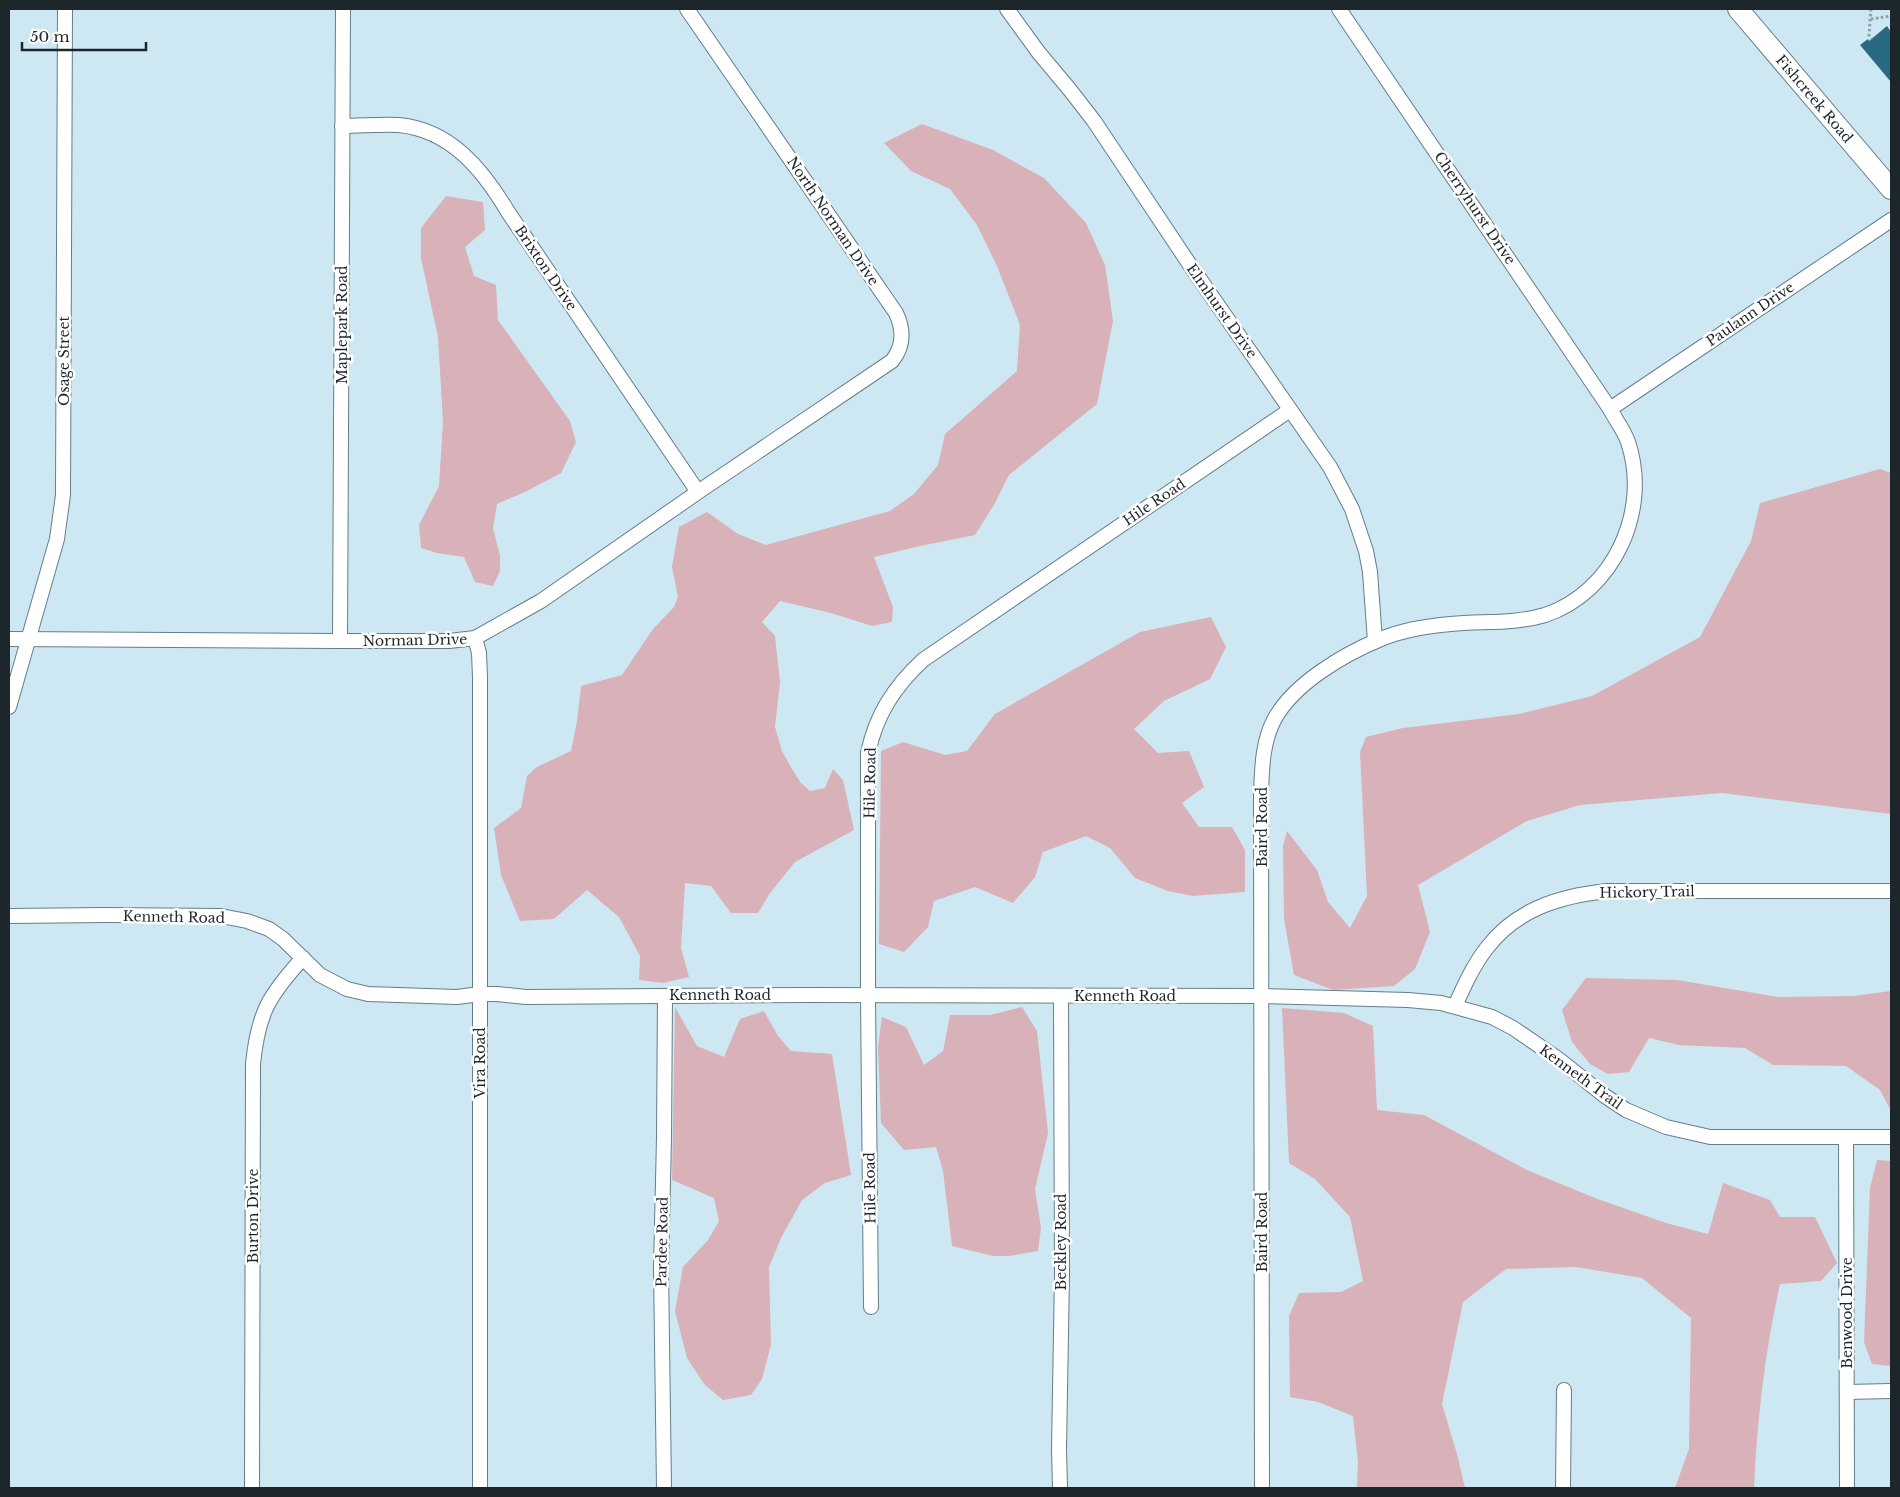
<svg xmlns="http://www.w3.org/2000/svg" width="1900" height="1497" font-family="'Libre Baskerville',serif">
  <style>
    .green { fill: #d9b1b8 }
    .building { fill: #296a82 }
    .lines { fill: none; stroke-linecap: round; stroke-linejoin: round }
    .street-casing { stroke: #657d88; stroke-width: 16 }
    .secondary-casing { stroke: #657d88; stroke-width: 22 }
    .path { stroke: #8ca1a9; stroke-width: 3; stroke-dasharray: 2.5 2.5; stroke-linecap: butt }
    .street { stroke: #fff; stroke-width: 14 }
    .secondary { stroke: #fff; stroke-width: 20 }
    .labels { text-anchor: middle; stroke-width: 5; stroke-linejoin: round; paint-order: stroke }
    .street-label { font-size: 14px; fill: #1d272b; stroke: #fff }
  </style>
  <rect width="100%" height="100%" fill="#cde8f3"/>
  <g class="green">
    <path d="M 922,124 L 993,150 L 1044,178 L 1086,223 L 1105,265 L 1113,321 L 1097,404 L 1009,475 L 995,503 L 975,535 L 920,546 L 874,557 L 893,607 L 892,622 L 872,626 L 831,613 L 780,601 L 762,622 L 775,636 L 780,682 L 775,727 L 782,751 L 792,769 L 801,783 L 810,791 L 825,788 L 833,769 L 843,780 L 854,830 L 795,862 L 770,893 L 758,913 L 731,913 L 711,886 L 685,883 L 681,948 L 689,977 L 663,983 L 639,980 L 640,956 L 619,917 L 587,890 L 554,919 L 520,921 L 501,875 L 494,828 L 521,808 L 527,776 L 537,767 L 571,751 L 577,721 L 581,686 L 622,675 L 653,629 L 674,607 L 678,597 L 672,567 L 679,527 L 707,512 L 738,534 L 766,545 L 890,511 L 914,494 L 938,465 L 945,434 L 1017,371 L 1020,325 L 997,266 L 977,225 L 950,189 L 911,171 L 884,143 Z"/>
    <path d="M 446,196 L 483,202 L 485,230 L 465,247 L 474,276 L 496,285 L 498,320 L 570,421 L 576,442 L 561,473 L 527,491 L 497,504 L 493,528 L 500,556 L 500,571 L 493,586 L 475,582 L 464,557 L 437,553 L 421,548 L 419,525 L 439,486 L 443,421 L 438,337 L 421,258 L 421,228 Z"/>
    <path d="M 1880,469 L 1891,473 L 1891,814 L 1722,793 L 1580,805 L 1527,821 L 1418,885 L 1430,932 L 1415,969 L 1394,986 L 1333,990 L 1294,975 L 1284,919 L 1283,846 L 1287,831 L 1317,870 L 1328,902 L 1350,928 L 1367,896 L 1360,752 L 1366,737 L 1403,728 L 1519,714 L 1592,696 L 1700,637 L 1751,541 L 1760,503 Z"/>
    <path d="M 1211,617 L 1226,647 L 1210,679 L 1164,701 L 1134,729 L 1158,753 L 1189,751 L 1204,787 L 1182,803 L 1199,827 L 1232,827 L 1245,850 L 1245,892 L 1193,896 L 1168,891 L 1135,878 L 1110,848 L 1086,836 L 1043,852 L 1035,877 L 1013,903 L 975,887 L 934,901 L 928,927 L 904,952 L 879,944 L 881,751 L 903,742 L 945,755 L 967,751 L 995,714 L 1140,632 Z"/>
    <path d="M 1586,978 L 1677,980 L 1778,997 L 1854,996 L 1891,991 L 1891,1111 L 1880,1090 L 1846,1066 L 1773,1065 L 1745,1048 L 1679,1045 L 1649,1038 L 1629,1072 L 1608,1074 L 1590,1064 L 1572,1042 L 1562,1010 Z"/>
    <path d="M 675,1007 L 697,1046 L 724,1057 L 740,1019 L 764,1011 L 778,1036 L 791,1051 L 832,1054 L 851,1175 L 825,1183 L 802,1200 L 781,1238 L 769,1267 L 771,1345 L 762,1379 L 751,1395 L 723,1400 L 705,1385 L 687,1358 L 675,1311 L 683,1267 L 708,1240 L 719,1221 L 714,1198 L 672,1180 Z"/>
    <path d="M 1022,1007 L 1037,1031 L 1048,1133 L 1035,1189 L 1041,1228 L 1038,1251 L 1009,1256 L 993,1256 L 952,1246 L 943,1171 L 936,1147 L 904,1150 L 881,1123 L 878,1047 L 882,1017 L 906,1027 L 924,1065 L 943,1051 L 950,1015 L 990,1015 Z"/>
    <path d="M 1282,1008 L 1344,1013 L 1373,1026 L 1377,1110 L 1424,1115 L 1527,1170 L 1595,1198 L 1666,1223 L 1708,1234 L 1723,1183 L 1770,1200 L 1780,1217 L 1815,1217 L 1837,1263 L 1821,1281 L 1780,1284 C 1765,1351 1757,1420 1754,1488 L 1675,1488 L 1689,1449 L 1691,1318 L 1642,1278 L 1576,1267 L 1506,1269 L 1463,1302 L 1442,1404 L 1457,1454 L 1465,1488 L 1357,1488 L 1358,1462 L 1353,1416 L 1318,1402 L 1290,1397 L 1289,1316 L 1299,1293 L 1341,1292 L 1363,1281 L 1350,1217 L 1315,1179 L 1289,1163 Z"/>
    <path d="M 1877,1160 L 1891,1161 L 1891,1366 L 1872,1364 L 1864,1342 L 1870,1188 Z"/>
  </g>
  <path class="building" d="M 1887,26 L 1891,32 L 1891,82 L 1860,45 L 1868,39 L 1869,41 Z"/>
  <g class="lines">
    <g class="street-casing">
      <g id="street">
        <path d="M 1007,9 L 1039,53 L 1070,90 L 1094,121 L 1190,265 L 1330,467 L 1352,509 L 1366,551 L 1370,572 L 1375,641"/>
        <path d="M 342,126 C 361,126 380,124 399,125 C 451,130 483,170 508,212 L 698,492"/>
        <path d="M 1610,409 L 1891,220"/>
        <path d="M 475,638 L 479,653 L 480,677 L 480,1488"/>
        <path d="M 9,639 L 340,641 L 449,641 L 475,638 L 541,601 L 698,492 L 892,361 C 904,346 904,330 896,313 L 687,9"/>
        <path d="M 340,641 L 343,9"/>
        <path d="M 9,707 L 57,539 L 63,495 L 65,9"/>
        <path d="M 9,916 L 106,915 L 221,916 L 247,921 L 269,929 L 283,939 L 320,975 L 347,989 L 368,994 L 457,997 L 480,994 L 497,994 L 526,997 L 807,995 L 1262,996 L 1408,1000 L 1441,1003 L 1492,1017 L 1513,1028 L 1557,1058 L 1605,1096 L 1626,1110 L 1666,1127 L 1710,1137 L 1891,1137"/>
        <path d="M 1455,1006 C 1464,986 1473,966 1486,949 C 1516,909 1560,896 1607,891 L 1891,891"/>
        <path d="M 1846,1138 L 1847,1488"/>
        <path d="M 871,1307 L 868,996 L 868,753 C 876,715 894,687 923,660 L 1290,410"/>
        <path d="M 1847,1392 L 1891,1391"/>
        <path d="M 252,1488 L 253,1064 C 258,1013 269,995 303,958"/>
        <path d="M 664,1488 L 661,1268 L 664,1138 L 665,996"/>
        <path d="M 1060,1488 L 1059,1449 L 1062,1275 L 1061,996"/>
        <path d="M 1262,1488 L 1261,794 C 1262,770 1262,743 1274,720 C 1293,684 1344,654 1381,639 C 1402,630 1428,626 1451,624 C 1482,621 1515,624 1545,615 C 1614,592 1651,510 1628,442 C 1624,430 1615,419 1610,409 L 1339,9"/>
        <path d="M 1563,1488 L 1564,1390"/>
      </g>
    </g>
    <g class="secondary-casing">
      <g id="secondary">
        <path id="s1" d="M 1738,9 L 1891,189"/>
      </g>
    </g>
    <g class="path">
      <path d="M 1871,9 L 1869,35 L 1872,39"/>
      <path d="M 1871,19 L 1891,16"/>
    </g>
    <use href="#street" class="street"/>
    <use href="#secondary" class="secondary"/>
  </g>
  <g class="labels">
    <g class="street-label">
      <text dy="5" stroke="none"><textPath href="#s1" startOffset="118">Fishcreek Road</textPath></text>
      <text transform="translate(1475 208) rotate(56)" y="5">Cherryhurst Drive</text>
      <text transform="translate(833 221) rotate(56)" y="5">North Norman Drive</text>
      <text transform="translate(546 268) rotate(56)" y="5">Brixton Drive</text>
      <text transform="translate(1222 311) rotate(55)" y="5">Elmhurst Drive</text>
      <text transform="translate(1750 314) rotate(-34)" y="5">Paulann Drive</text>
      <text transform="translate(342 325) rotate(-90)" y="5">Maplepark Road</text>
      <text transform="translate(64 361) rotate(-90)" y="5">Osage Street</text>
      <text transform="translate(1154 502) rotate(-34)" y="5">Hile Road</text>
      <text transform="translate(415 640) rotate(-1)" y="5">Norman Drive</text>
      <text transform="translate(870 783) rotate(-89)" y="5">Hile Road</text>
      <text transform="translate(1262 827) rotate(-90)" y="5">Baird Road</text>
      <text transform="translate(1647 892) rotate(-1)" y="5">Hickory Trail</text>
      <text transform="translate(174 917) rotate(1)" y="5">Kenneth Road</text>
      <text x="720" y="1000">Kenneth Road</text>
      <text x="1125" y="1001">Kenneth Road</text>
      <text transform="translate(480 1063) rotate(-90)" y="5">Vira Road</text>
      <text transform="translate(1581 1077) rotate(36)" y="5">Kenneth Trail</text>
      <text transform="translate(870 1188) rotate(-91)" y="5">Hile Road</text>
      <text transform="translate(253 1216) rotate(-90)" y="5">Burton Drive</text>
      <text transform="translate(1262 1232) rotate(-90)" y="5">Baird Road</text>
      <text transform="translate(662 1242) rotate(-89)" y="5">Pardee Road</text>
      <text transform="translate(1061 1242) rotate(-90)" y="5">Beckley Road</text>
      <text transform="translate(1847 1313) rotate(-90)" y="5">Benwood Drive</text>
    </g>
  </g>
  <rect width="1900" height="1497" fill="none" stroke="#1d272b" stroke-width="20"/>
  <path d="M22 42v8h124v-8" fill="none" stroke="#1d272b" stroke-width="2.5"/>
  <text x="30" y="42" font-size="15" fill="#1d272b" stroke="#ffffff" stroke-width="4" paint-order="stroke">50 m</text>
</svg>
